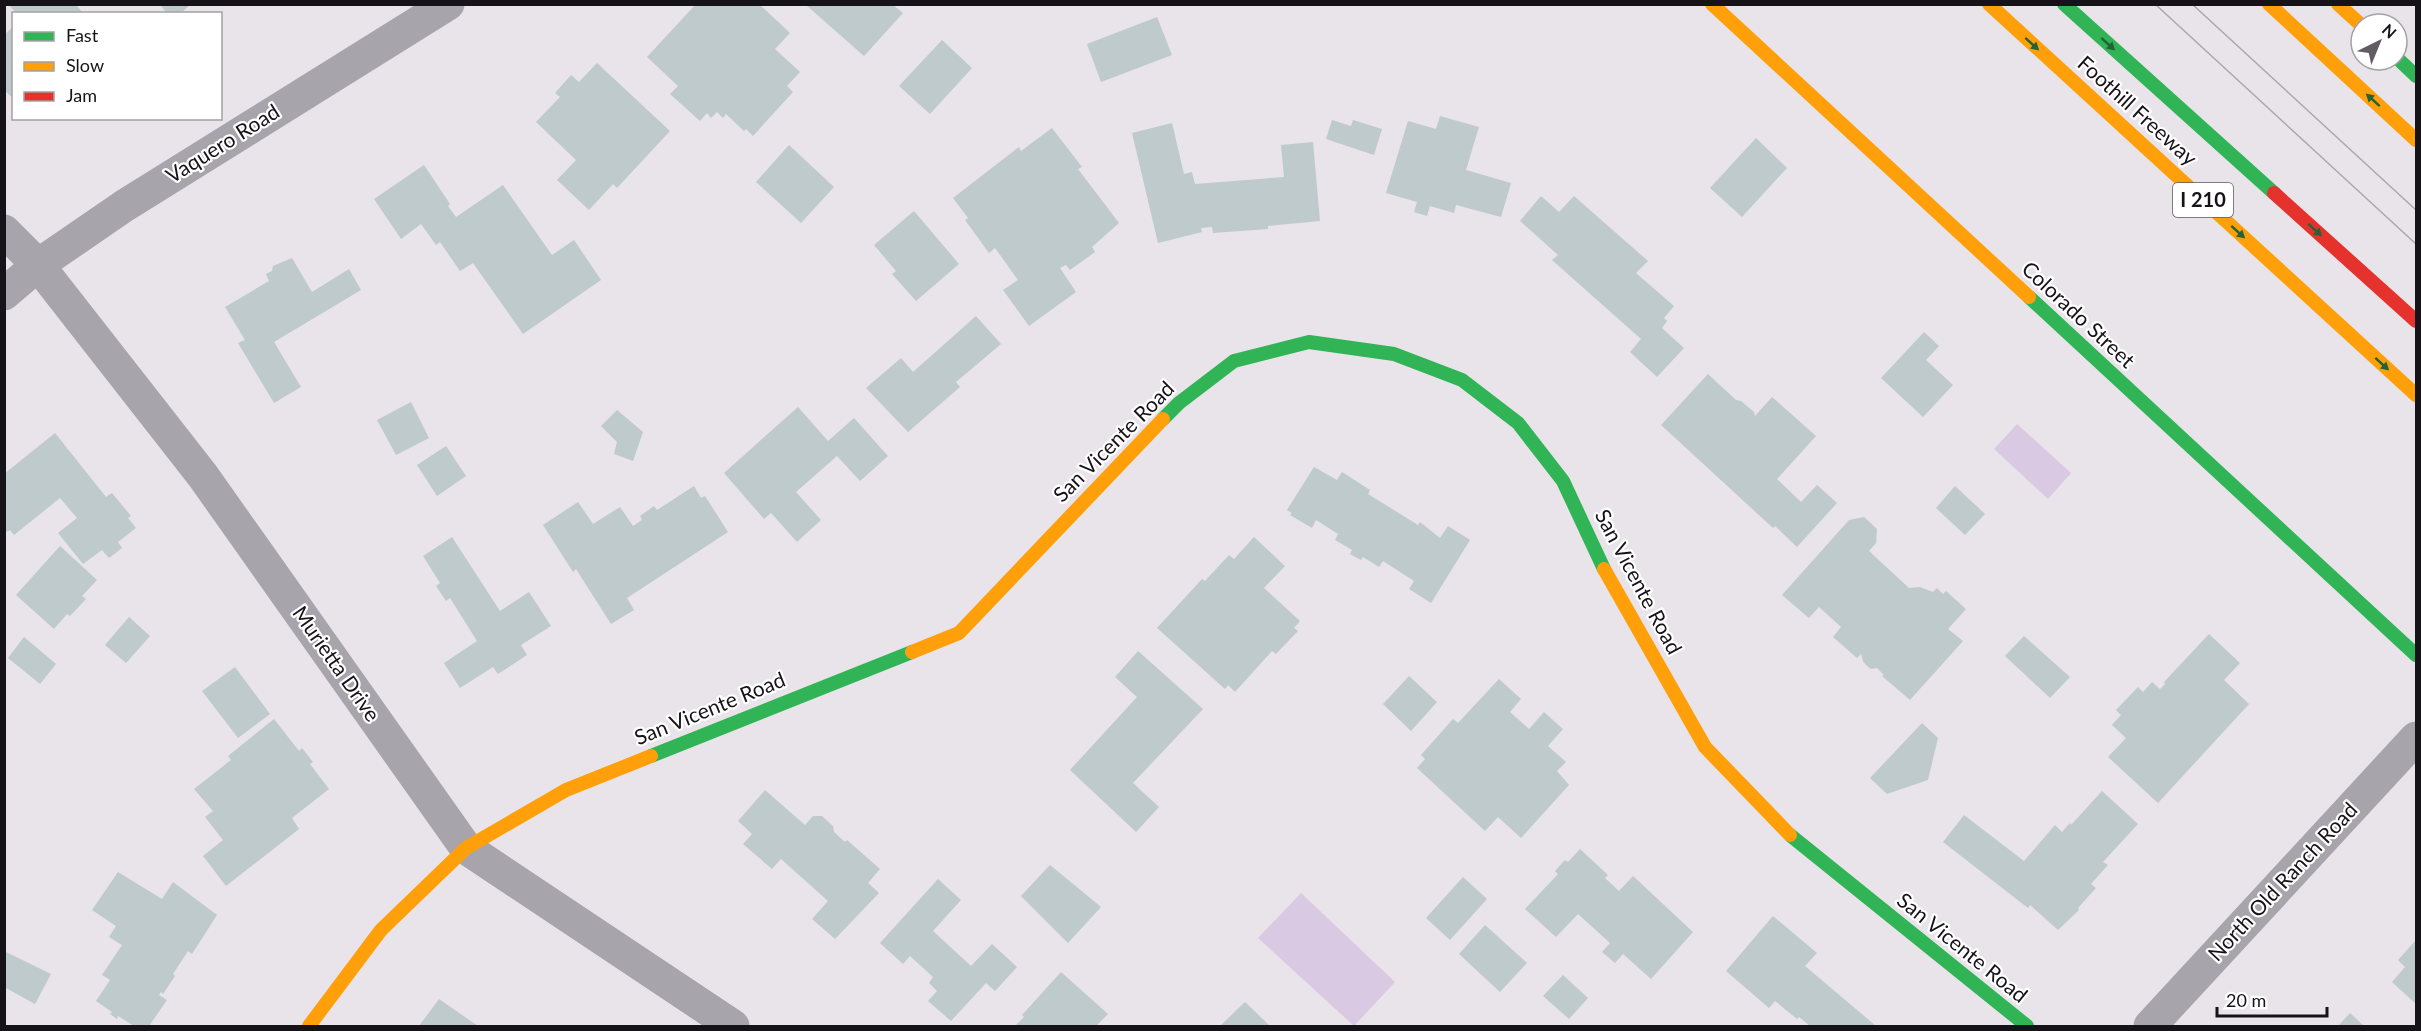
<svg xmlns="http://www.w3.org/2000/svg" width="2421" height="1031" font-family="Lato,sans-serif">
  <style>
    .green { fill: #d9c9e2 }
    .building { fill: #becacb }
    .lines { fill: none; stroke-linecap: round; stroke-linejoin: round }
    .street { stroke: #a8a4ab; stroke-width: 33 }
    .fast { stroke: #30b455; stroke-width: 14 }
    .slow { stroke: #ff9f0a; stroke-width: 14 }
    .jam { stroke: #e5322d; stroke-width: 14 }
    .tram { stroke: #aba8ad; stroke-width: 1.5 }
    .oneway { fill: #236436 }
    .labels { text-anchor: middle; stroke-width: 4.5; stroke-linejoin: round; paint-order: stroke }
    .shield { fill: #fff; stroke: #5c5a5d; stroke-width: 1.5 }
    .shield-label { font-size: 20px; font-weight: bold; fill: #161318 }
    .street-label { font-size: 21px; fill: #161318; stroke: #fff }
  </style>
  <rect width="100%" height="100%" fill="#e8e4ea"/>
  <g class="green">
    <path d="M 2017,424 L 2071,473 L 2048,499 L 1994,449 Z"/>
    <path d="M 1301,893 L 1395,982 L 1354,1026 L 1258,938 Z"/>
  </g>
  <g class="building">
    <path d="M 8,4 L 75,4 L 84,14 L 17,14 Z"/>
    <path d="M 160,4 L 191,4 L 180,14 L 167,14 Z"/>
    <path d="M 696,4 L 759,4 L 790,33 L 775,49 L 800,72 L 787,86 L 793,92 L 753,136 L 746,129 L 744,131 L 726,114 L 723,118 L 717,112 L 711,118 L 707,113 L 700,121 L 670,94 L 678,86 L 647,57 Z"/>
    <path d="M 806,5 L 893,5 L 903,13 L 864,56 Z"/>
    <path d="M 1157,17 L 1172,55 L 1101,82 L 1087,44 Z"/>
    <path d="M 14,26 L 14,99 L 4,90 L 4,35 Z"/>
    <path d="M 942,40 L 972,68 L 930,114 L 899,86 Z"/>
    <path d="M 597,63 L 670,131 L 617,188 L 613,184 L 589,210 L 557,180 L 576,160 L 536,122 L 560,97 L 555,93 L 571,75 L 579,82 Z"/>
    <path d="M 1440,116 L 1479,127 L 1466,170 L 1511,183 L 1501,217 L 1456,205 L 1454,213 L 1430,206 L 1427,216 L 1414,212 L 1417,202 L 1386,193 L 1408,121 L 1436,129 Z"/>
    <path d="M 1332,120 L 1351,126 L 1353,120 L 1382,129 L 1374,155 L 1326,139 Z"/>
    <path d="M 1172,123 L 1184,174 L 1192,172 L 1195,184 L 1284,177 L 1281,145 L 1313,142 L 1320,221 L 1268,226 L 1268,229 L 1213,233 L 1212,227 L 1201,228 L 1202,232 L 1158,243 L 1132,133 Z"/>
    <path d="M 1052,128 L 1082,167 L 1078,169 L 1119,223 L 1092,247 L 1095,252 L 1070,270 L 1066,265 L 1060,268 L 1076,292 L 1029,326 L 1003,290 L 1018,280 L 995,248 L 989,253 L 965,220 L 968,218 L 953,198 L 1019,147 L 1021,151 Z"/>
    <path d="M 1756,138 L 1787,168 L 1742,217 L 1710,188 Z"/>
    <path d="M 789,145 L 834,187 L 801,223 L 756,182 Z"/>
    <path d="M 424,165 L 450,204 L 448,206 L 456,217 L 503,185 L 552,255 L 574,240 L 601,280 L 523,334 L 473,263 L 460,271 L 440,242 L 436,245 L 421,224 L 401,239 L 374,199 Z"/>
    <path d="M 1541,196 L 1559,212 L 1574,196 L 1648,261 L 1636,273 L 1674,306 L 1664,318 L 1667,321 L 1662,328 L 1684,348 L 1657,377 L 1630,352 L 1641,339 L 1552,260 L 1558,255 L 1520,221 Z"/>
    <path d="M 914,211 L 959,264 L 916,301 L 892,274 L 896,271 L 874,245 Z"/>
    <path d="M 292,258 L 312,292 L 349,269 L 361,290 L 274,342 L 301,387 L 274,403 L 238,343 L 245,340 L 225,307 L 269,281 L 266,274 L 272,271 L 273,266 Z"/>
    <path d="M 976,316 L 1001,344 L 956,382 L 960,387 L 908,432 L 866,388 L 901,358 L 913,372 Z"/>
    <path d="M 1924,332 L 1939,346 L 1926,360 L 1953,385 L 1923,417 L 1881,378 Z"/>
    <path d="M 1708,374 L 1736,400 L 1741,401 L 1754,412 L 1755,416 L 1772,397 L 1816,436 L 1777,479 L 1801,502 L 1817,485 L 1837,503 L 1797,547 L 1775,526 L 1773,528 L 1661,425 Z"/>
    <path d="M 411,402 L 429,438 L 396,455 L 377,420 Z"/>
    <path d="M 798,407 L 828,441 L 854,418 L 888,456 L 860,481 L 837,456 L 796,492 L 821,520 L 797,542 L 771,513 L 764,519 L 724,473 Z"/>
    <path d="M 617,410 L 643,432 L 633,461 L 614,454 L 617,442 L 601,426 Z"/>
    <path d="M 55,433 L 106,497 L 112,493 L 131,516 L 128,518 L 136,528 L 118,542 L 122,548 L 109,558 L 102,550 L 83,564 L 58,533 L 77,518 L 60,498 L 14,535 L 10,530 L 7,532 L 4,529 L 4,474 Z"/>
    <path d="M 446,446 L 466,476 L 437,496 L 417,465 Z"/>
    <path d="M 1314,467 L 1337,480 L 1342,472 L 1370,490 L 1368,494 L 1418,525 L 1420,522 L 1440,538 L 1448,526 L 1470,540 L 1431,603 L 1409,589 L 1414,581 L 1383,561 L 1379,567 L 1363,557 L 1361,560 L 1350,554 L 1352,550 L 1335,540 L 1338,534 L 1316,520 L 1312,528 L 1290,515 L 1292,513 L 1287,510 Z"/>
    <path d="M 694,486 L 701,498 L 705,496 L 728,532 L 627,598 L 634,610 L 611,624 L 576,569 L 573,572 L 543,525 L 578,502 L 593,524 L 620,507 L 633,526 L 642,520 L 640,516 L 654,506 L 657,510 Z"/>
    <path d="M 1955,486 L 1985,514 L 1965,535 L 1936,508 Z"/>
    <path d="M 1864,517 L 1877,529 L 1876,543 L 1869,551 L 1909,588 L 1920,587 L 1933,592 L 1937,588 L 1943,594 L 1946,591 L 1966,609 L 1948,629 L 1963,641 L 1910,700 L 1882,676 L 1884,675 L 1877,668 L 1871,669 L 1866,665 L 1863,661 L 1861,654 L 1857,658 L 1833,637 L 1841,627 L 1819,607 L 1809,618 L 1782,595 L 1849,520 Z"/>
    <path d="M 452,537 L 500,611 L 529,592 L 551,626 L 521,645 L 527,655 L 498,674 L 493,667 L 460,688 L 444,663 L 477,641 L 450,598 L 446,601 L 436,586 L 440,583 L 423,556 Z"/>
    <path d="M 1254,537 L 1285,566 L 1264,588 L 1300,621 L 1294,628 L 1298,631 L 1276,654 L 1272,651 L 1235,692 L 1228,685 L 1225,689 L 1157,628 L 1202,579 L 1205,581 L 1229,555 L 1234,559 Z"/>
    <path d="M 60,546 L 97,580 L 82,596 L 86,599 L 70,616 L 67,614 L 54,629 L 16,595 Z"/>
    <path d="M 129,617 L 150,636 L 126,663 L 105,645 Z"/>
    <path d="M 2209,634 L 2240,663 L 2224,680 L 2249,704 L 2158,803 L 2108,757 L 2126,738 L 2112,725 L 2121,715 L 2116,710 L 2138,687 L 2143,692 L 2152,682 L 2160,689 L 2165,684 L 2164,682 Z"/>
    <path d="M 2024,636 L 2070,677 L 2050,698 L 2005,656 Z"/>
    <path d="M 24,637 L 56,664 L 40,684 L 8,658 Z"/>
    <path d="M 1138,651 L 1203,709 L 1133,783 L 1159,807 L 1136,832 L 1070,770 L 1137,697 L 1115,677 Z"/>
    <path d="M 235,667 L 270,714 L 238,738 L 202,691 Z"/>
    <path d="M 1409,676 L 1437,702 L 1411,731 L 1383,704 Z"/>
    <path d="M 1499,679 L 1521,699 L 1510,712 L 1529,729 L 1544,712 L 1563,729 L 1548,746 L 1566,762 L 1557,771 L 1569,785 L 1521,838 L 1498,817 L 1485,831 L 1417,768 L 1425,759 L 1421,755 L 1453,719 L 1458,723 Z"/>
    <path d="M 274,719 L 299,751 L 302,748 L 313,762 L 310,764 L 329,789 L 292,818 L 299,829 L 226,886 L 203,856 L 223,840 L 205,817 L 213,811 L 194,789 L 231,760 L 228,756 Z"/>
    <path d="M 1922,723 L 1938,738 L 1928,780 L 1887,794 L 1870,778 Z"/>
    <path d="M 765,790 L 805,825 L 813,816 L 822,816 L 833,826 L 834,832 L 845,842 L 847,840 L 880,869 L 868,883 L 879,893 L 835,939 L 812,919 L 828,901 L 781,859 L 772,869 L 743,844 L 752,834 L 738,821 Z"/>
    <path d="M 2102,791 L 2138,824 L 2103,862 L 2108,865 L 2091,884 L 2096,888 L 2078,908 L 2079,910 L 2058,930 L 2030,905 L 2028,908 L 1943,842 L 1964,815 L 2024,861 L 2055,825 L 2062,832 L 2070,823 L 2071,825 Z"/>
    <path d="M 1580,849 L 1608,875 L 1605,878 L 1619,891 L 1633,876 L 1693,932 L 1651,979 L 1623,954 L 1615,963 L 1602,952 L 1610,943 L 1578,914 L 1556,937 L 1525,909 L 1558,874 L 1555,871 L 1565,860 L 1568,862 Z"/>
    <path d="M 1050,865 L 1101,907 L 1068,943 L 1021,896 Z"/>
    <path d="M 118,872 L 162,899 L 173,882 L 217,915 L 192,954 L 188,951 L 173,974 L 175,976 L 163,994 L 161,992 L 159,995 L 167,1000 L 149,1026 L 134,1026 L 118,1016 L 117,1019 L 110,1014 L 112,1012 L 96,1001 L 110,980 L 102,975 L 122,945 L 109,937 L 116,926 L 92,910 Z"/>
    <path d="M 1463,877 L 1487,899 L 1450,940 L 1426,918 Z"/>
    <path d="M 938,879 L 961,900 L 933,931 L 971,966 L 992,944 L 1017,967 L 995,991 L 986,983 L 951,1021 L 928,1001 L 937,991 L 929,983 L 933,977 L 910,956 L 903,964 L 880,943 Z"/>
    <path d="M 1773,916 L 1817,953 L 1805,966 L 1876,1026 L 1810,1026 L 1799,1017 L 1797,1019 L 1775,1001 L 1769,1008 L 1726,971 Z"/>
    <path d="M 1485,925 L 1527,963 L 1500,992 L 1459,954 Z"/>
    <path d="M 2416,940 L 2416,1004 L 2392,982 L 2405,967 L 2398,960 Z"/>
    <path d="M 4,951 L 51,974 L 35,1004 L 4,987 Z"/>
    <path d="M 1061,972 L 1108,1014 L 1096,1026 L 1015,1026 L 1024,1017 L 1022,1015 Z"/>
    <path d="M 1563,975 L 1588,998 L 1569,1019 L 1543,996 Z"/>
    <path d="M 439,999 L 478,1026 L 419,1026 Z"/>
    <path d="M 1245,1002 L 1270,1026 L 1220,1026 Z"/>
    <path d="M 2350,1013 L 2364,1026 L 2338,1026 Z"/>
  </g>
  <g class="lines">
    <g class="street">
      <path d="M 4,231 L 38,265 L 203,476 L 466,848 L 733,1026"/>
      <path d="M 4,294 L 38,265 L 124,206 L 448,4"/>
      <path d="M 2150,1026 L 2416,738"/>
    </g>
    <g class="fast">
      <path d="M 2064,4 L 2274,193"/>
      <path d="M 2397,58 L 2416,76"/>
      <path d="M 2029,297 L 2416,655"/>
      <path d="M 1163,419 L 1179,403 L 1234,361 L 1309,342 L 1394,354 L 1462,380 L 1518,423 L 1563,481 L 1604,569"/>
      <path d="M 651,756 L 912,652"/>
      <path d="M 1790,835 L 2027,1026"/>
    </g>
    <g class="slow">
      <path d="M 1712,4 L 2029,297"/>
      <path d="M 1989,4 L 2416,395"/>
      <path d="M 2269,4 L 2416,140"/>
      <path d="M 2338,4 L 2361,25"/>
      <path d="M 1604,569 L 1705,747 L 1790,835"/>
      <path d="M 912,652 L 959,633 L 1163,419"/>
      <path d="M 309,1026 L 381,930 L 466,848 L 566,790 L 651,756"/>
    </g>
    <path class="jam" d="M 2274,193 L 2416,321"/>
    <g class="tram">
      <path d="M 2155,4 L 2416,244"/>
      <path d="M 2192,4 L 2416,210"/>
    </g>
  </g>
  <defs><path id="oneway-solid" d="M-6-.8H1V-3.2L6.5 0L1 3.2V.8H-6Z" transform="scale(1.5)"/></defs>
  <g class="oneway">
    <use href="#oneway-solid" transform="translate(2032 44) rotate(42)"/>
    <use href="#oneway-solid" transform="translate(2108 44) rotate(42)"/>
    <use href="#oneway-solid" transform="translate(2373 100) rotate(-138)"/>
    <use href="#oneway-solid" transform="translate(2315 230) rotate(42)"/>
    <use href="#oneway-solid" transform="translate(2238 232) rotate(42)"/>
    <use href="#oneway-solid" transform="translate(2382 364) rotate(42)"/>
  </g>
  <g class="labels">
    <rect class="shield" x="2173" y="183" width="60" height="34" rx="4.5"/>
    <g class="shield-label">
      <text x="2203" y="207">I 210</text>
    </g>
    <g class="street-label">
      <text transform="translate(2137 111) rotate(42)" y="7">Foothill Freeway</text>
      <text transform="translate(223 144) rotate(-32)" y="7">Vaquero Road</text>
      <text transform="translate(2078 315) rotate(43)" y="7">Colorado Street</text>
      <text transform="translate(1114 442) rotate(-45)" y="7">San Vicente Road</text>
      <text transform="translate(1638 582) rotate(62)" y="7">San Vicente Road</text>
      <text transform="translate(336 664) rotate(55)" y="7">Murietta Drive</text>
      <text transform="translate(710 709) rotate(-22)" y="7">San Vicente Road</text>
      <text transform="translate(2283 882) rotate(-47)" y="7">North Old Ranch Road</text>
      <text transform="translate(1962 948) rotate(39)" y="7">San Vicente Road</text>
    </g>
  </g>
  <rect width="2421" height="1031" fill="none" stroke="#161318" stroke-width="12"/>
  <rect x="12" y="12" width="210" height="108" fill="#ffffff" stroke="#a2a1a3" stroke-width="1.5"/>
  <rect x="24" y="32" width="30" height="9" fill="#30b455" stroke="#a2a1a3" stroke-width="1.5"/>
  <text x="66" y="42" font-size="18" fill="#161318">Fast</text>
  <rect x="24" y="62" width="30" height="9" fill="#ff9f0a" stroke="#a2a1a3" stroke-width="1.5"/>
  <text x="66" y="72" font-size="18" fill="#161318">Slow</text>
  <rect x="24" y="92" width="30" height="9" fill="#e5322d" stroke="#a2a1a3" stroke-width="1.5"/>
  <text x="66" y="102" font-size="18" fill="#161318">Jam</text>
  <g transform="translate(2379 42) rotate(43)"><circle r="28" fill="#ffffff" stroke="#a2a1a3" stroke-width="1.5"/>
  <path d="M0-4.5L10 22L0 15L-10 22Z" fill="#605c62"/>
  <text y="-9" font-size="16" font-weight="bold" text-anchor="middle" fill="#161318">N</text>
  </g>
  <path d="M2217 1007v9h110v-9" fill="none" stroke="#161318" stroke-width="3"/>
  <text x="2226" y="1007" font-size="18" fill="#161318" stroke="#ffffff" stroke-width="4.5" paint-order="stroke">20 m</text>
</svg>
